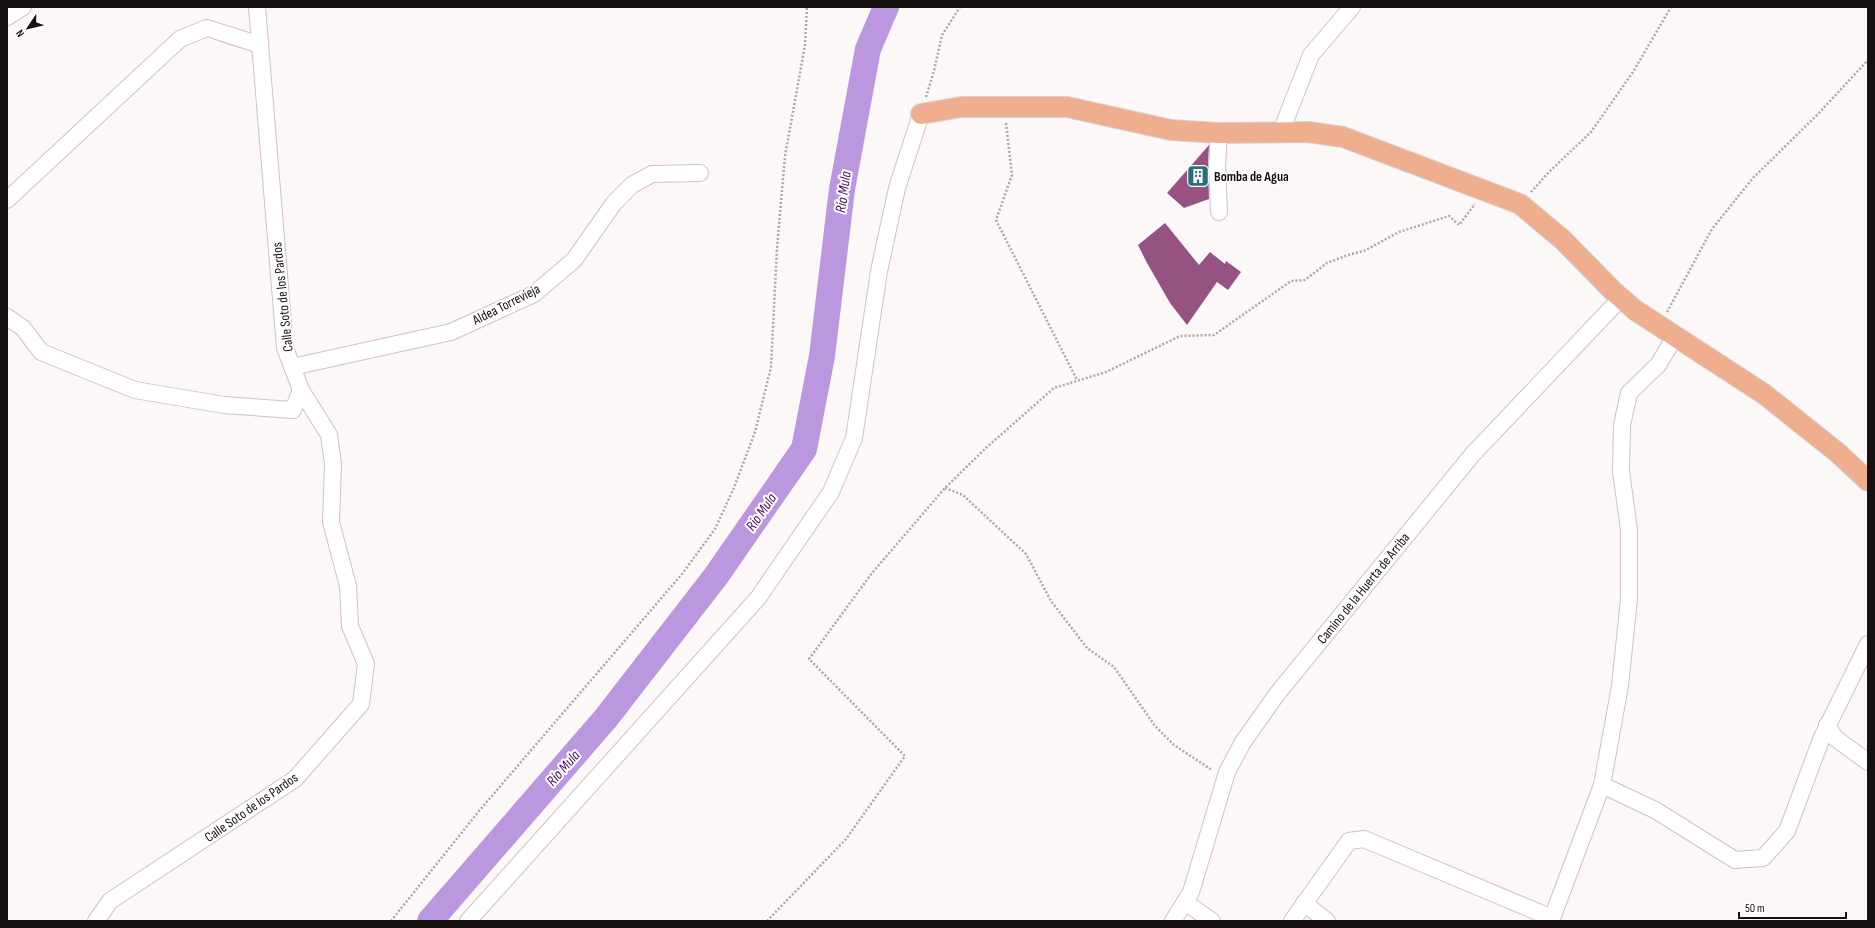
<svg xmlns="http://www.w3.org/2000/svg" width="1875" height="928" font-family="'Sofia Sans Condensed',sans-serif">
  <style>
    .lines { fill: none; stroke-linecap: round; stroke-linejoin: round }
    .river { stroke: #bb97df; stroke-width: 26 }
    .building { fill: #965382 }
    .minor-casing { stroke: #d4c0c2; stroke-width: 18 }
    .major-casing { stroke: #d5d4d4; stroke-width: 22 }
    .path { stroke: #ada8a8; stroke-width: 2.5; stroke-dasharray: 2 2; stroke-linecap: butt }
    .minor { stroke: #fff; stroke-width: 16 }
    .major { stroke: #efae8e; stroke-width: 20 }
    .labels { text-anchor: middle; stroke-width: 4; stroke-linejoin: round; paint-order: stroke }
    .poi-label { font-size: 14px; font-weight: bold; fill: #171011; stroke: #fff; text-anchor: start }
    .street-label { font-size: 14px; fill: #171011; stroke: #fff }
    .water-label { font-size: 15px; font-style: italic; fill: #420e64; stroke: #fff }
  </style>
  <rect width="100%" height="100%" fill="#fcf8f8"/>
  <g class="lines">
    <path class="river" d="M 430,921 L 606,718 L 716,576 L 804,449 L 822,356 L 842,189 L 868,49 L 886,7"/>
  </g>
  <g class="building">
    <path d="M 1209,145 L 1208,167 L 1209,199 L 1184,208 L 1167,193 Z"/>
    <path d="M 1165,223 L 1199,265 L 1210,252 L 1225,264 L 1226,261 L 1241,272 L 1228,290 L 1217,282 L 1187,325 L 1170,303 L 1147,263 L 1138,245 Z"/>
  </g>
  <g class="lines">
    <g class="minor-casing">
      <g id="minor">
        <path d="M 7,17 L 23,7"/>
        <path d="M 1280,134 L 1311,55 L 1352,7"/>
        <path d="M 7,200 L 180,39 L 207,28 L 260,45"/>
        <path d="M 1219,212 L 1217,167 L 1219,133"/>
        <path d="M 7,317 L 23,328 L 41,352 L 135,390 L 224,405 L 293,410 L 301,390"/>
        <path d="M 292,367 L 451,332 L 534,294 L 574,260 L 614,203 L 632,185 L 652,174 L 700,173"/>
        <path d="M 1827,725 L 1835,738 L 1868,762"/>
        <path d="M 1602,785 L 1655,810 L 1735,860 L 1763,858 L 1787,831 L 1822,737 L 1868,644"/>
        <path d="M 1185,902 L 1212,921"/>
        <path d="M 1304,903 L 1327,921"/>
        <path d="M 96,921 L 110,901 L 295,779 L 361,704 L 366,664 L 350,626 L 348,586 L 331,522 L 333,464 L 329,435 L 301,390 L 285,348 L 257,7"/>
        <path d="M 468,921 L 758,598 L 831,492 L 854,438 L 879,271 L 897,188 L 921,114"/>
        <path d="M 1173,921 L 1191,892 L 1227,772 L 1243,742 L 1277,694 L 1472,455 L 1621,298"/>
        <path d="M 1292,921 L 1349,841 L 1364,839 L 1552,918"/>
        <path d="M 1551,921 L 1602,785 L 1620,686 L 1629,599 L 1629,530 L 1621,471 L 1622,425 L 1629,393 L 1658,365 L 1676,335"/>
      </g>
    </g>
    <g class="major-casing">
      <path id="major" d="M 921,114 L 961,107 L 1067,107 L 1171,130 L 1219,133 L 1308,132 L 1343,137 L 1520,204 L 1563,240 L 1613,291 L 1635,310 L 1764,394 L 1838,453 L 1868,481"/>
    </g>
    <g class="path">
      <path d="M 926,97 L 934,71 L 942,35 L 960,7"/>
      <path d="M 1006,123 L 1012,175 L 996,220 L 1077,380"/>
      <path d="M 1531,192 L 1549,172 L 1591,132 L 1633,72 L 1671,7"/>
      <path d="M 1667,312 L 1712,229 L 1753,178 L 1818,114 L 1868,60"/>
      <path d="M 945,488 L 963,495 L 1026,554 L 1051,601 L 1087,648 L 1114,667 L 1155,726 L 1174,745 L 1212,770"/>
      <path d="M 391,921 L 479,811 L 682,574 L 715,529 L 733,490 L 755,432 L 771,367 L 777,248 L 785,156 L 805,45 L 807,7"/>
      <path d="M 767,921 L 846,839 L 905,756 L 809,659 L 872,573 L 945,488 L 987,447 L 1054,388 L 1106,372 L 1180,336 L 1214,335 L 1291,281 L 1305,280 L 1327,263 L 1348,255 L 1364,251 L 1399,232 L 1449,216 L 1459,225 L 1475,204"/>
    </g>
    <use href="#minor" class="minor"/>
    <use href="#major" class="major"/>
  </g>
  <defs>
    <g id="building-square" transform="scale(1.15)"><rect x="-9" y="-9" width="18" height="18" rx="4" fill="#27707b" stroke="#fff"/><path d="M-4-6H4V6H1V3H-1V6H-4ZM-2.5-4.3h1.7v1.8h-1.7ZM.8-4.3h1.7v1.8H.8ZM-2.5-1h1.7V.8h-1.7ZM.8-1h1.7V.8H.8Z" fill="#fff"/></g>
  </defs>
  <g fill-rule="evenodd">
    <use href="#building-square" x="1198" y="176"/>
  </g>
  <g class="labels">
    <g class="poi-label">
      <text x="1214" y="181">Bomba de Agua</text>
    </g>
    <g class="street-label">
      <text transform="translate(282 297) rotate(-96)" y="5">Calle Soto de los Pardos</text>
      <text transform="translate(506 304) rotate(-27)" y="5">Aldea Torrevieja</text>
      <text transform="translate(1363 588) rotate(-51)" y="5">Camino de la Huerta de Arriba</text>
      <text transform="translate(251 807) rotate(-35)" y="5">Calle Soto de los Pardos</text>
    </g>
    <g class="water-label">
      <text transform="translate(843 192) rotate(-82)" y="5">Río Mula</text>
      <text transform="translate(761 512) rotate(-55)" y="5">Río Mula</text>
      <text transform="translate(563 768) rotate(-49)" y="5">Río Mula</text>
    </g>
  </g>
  <rect width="1875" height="928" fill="none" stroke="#171011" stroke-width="16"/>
  <g transform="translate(28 28) rotate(235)" stroke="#ffffff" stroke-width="3" paint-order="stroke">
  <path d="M0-3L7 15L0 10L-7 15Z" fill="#171011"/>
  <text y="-6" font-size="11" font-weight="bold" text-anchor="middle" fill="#171011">N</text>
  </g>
  <path d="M1739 912v6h107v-6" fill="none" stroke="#171011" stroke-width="2"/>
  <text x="1745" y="912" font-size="12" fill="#171011" stroke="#ffffff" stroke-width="3" paint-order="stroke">50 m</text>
</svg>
